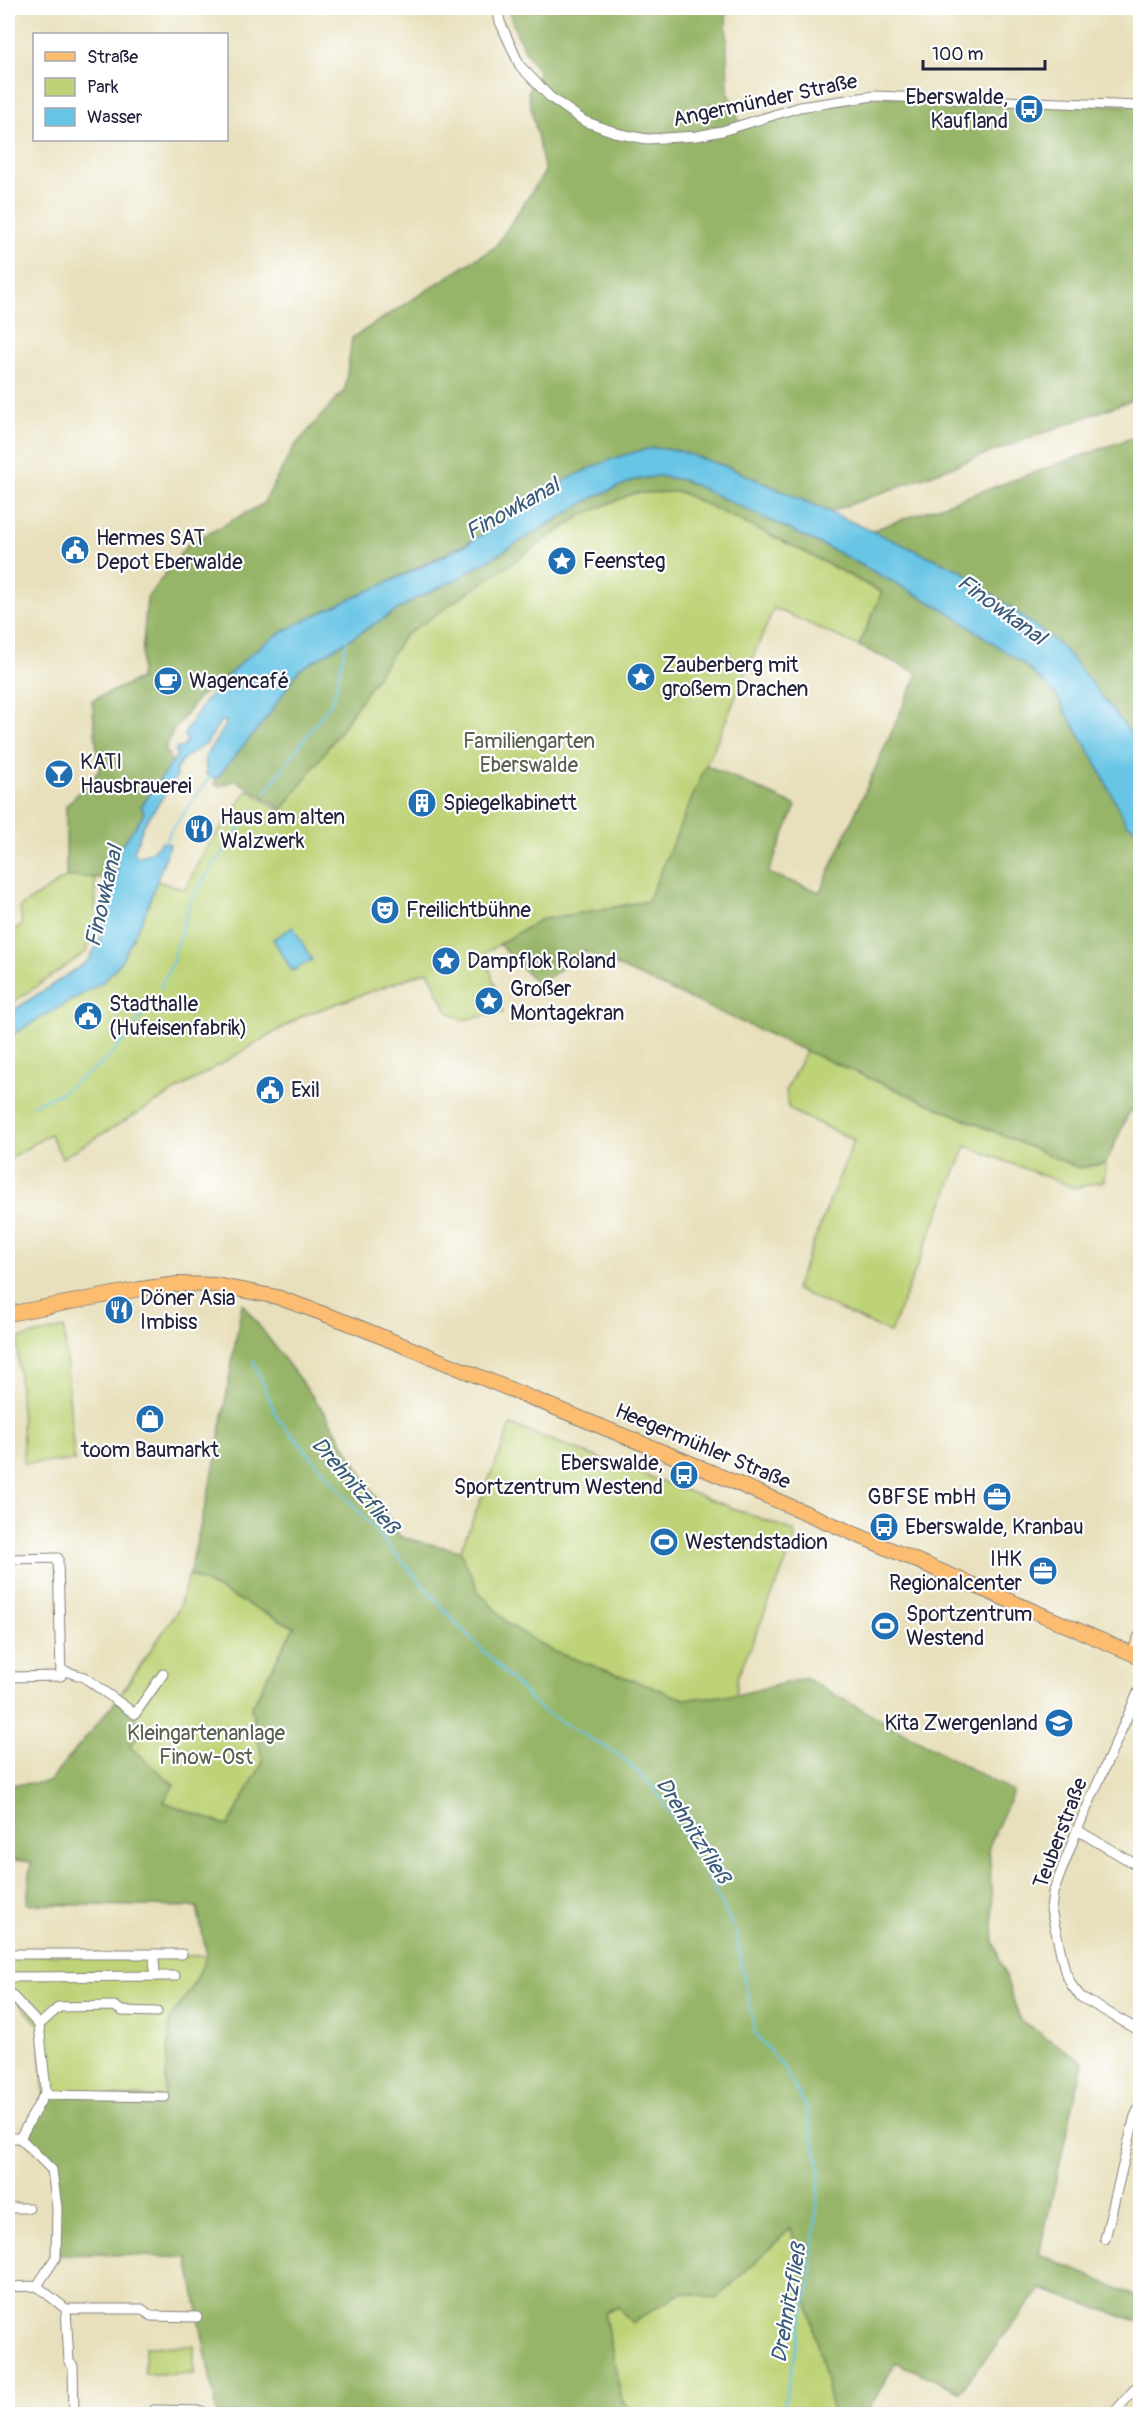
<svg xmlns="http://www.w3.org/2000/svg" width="1148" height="2422" font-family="Pangolin,sans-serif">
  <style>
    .green { fill: #bed377; stroke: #707a59; stroke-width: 1.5 }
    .forest { fill: #96b568; stroke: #5c6c52; stroke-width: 1.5 }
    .water { fill: #68c5e6; stroke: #457490; stroke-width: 1.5 }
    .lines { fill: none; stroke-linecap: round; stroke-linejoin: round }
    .stream { stroke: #68c5e6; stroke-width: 2 }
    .street-casing { stroke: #85817c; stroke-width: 11 }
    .secondary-casing { stroke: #85817c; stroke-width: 14 }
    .primary-casing { stroke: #85817c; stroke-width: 16 }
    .street { stroke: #fff; stroke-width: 9 }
    .secondary { stroke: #fee5c5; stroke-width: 12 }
    .primary { stroke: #fcbd6f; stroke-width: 14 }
    .labels { text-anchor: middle; stroke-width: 4.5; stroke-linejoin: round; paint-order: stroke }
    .poi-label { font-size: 21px; fill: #22223b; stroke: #fff; text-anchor: start }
    .street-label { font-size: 21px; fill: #22223b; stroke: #fff }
    .park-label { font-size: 21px; fill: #596050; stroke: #fff }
    .water-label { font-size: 22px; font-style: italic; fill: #3a5b77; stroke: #fff }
  </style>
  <rect width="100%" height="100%" fill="#fff"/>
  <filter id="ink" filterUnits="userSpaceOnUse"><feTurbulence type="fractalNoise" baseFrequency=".0167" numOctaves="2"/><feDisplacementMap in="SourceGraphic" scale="12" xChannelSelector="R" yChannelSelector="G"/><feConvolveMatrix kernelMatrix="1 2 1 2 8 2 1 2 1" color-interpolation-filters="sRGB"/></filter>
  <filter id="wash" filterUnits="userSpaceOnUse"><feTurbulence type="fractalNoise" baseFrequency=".008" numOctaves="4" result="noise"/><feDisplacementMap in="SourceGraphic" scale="24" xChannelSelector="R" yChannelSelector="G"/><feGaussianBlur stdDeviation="1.35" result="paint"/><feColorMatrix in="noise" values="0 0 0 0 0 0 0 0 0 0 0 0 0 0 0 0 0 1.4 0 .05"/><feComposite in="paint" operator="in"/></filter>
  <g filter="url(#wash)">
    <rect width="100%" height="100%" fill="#e8e0bc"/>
    <g class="green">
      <path d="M 680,492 L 801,550 L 882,593 L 859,646 L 774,608 L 648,901 L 540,920 L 485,953 L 503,1013 L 462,1020 L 447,1011 L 428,971 L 302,1016 L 62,1158 L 50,1134 L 8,1160 L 8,1037 L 103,982 L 120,963 L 145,914 L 156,881 L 185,889 L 205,850 L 248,790 L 281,811 L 283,809 L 340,731 L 404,636 L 582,515 L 634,493 Z"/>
      <path d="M 66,877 L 95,877 L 96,918 L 86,952 L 8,1006 L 8,934 L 22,925 L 20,907 Z"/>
      <path d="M 806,1051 L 1079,1168 L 1106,1163 L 1104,1181 L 1075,1188 L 966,1146 L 890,1333 L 795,1289 L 854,1140 L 794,1112 L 788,1107 L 786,1090 Z"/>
      <path d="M 64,1328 L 74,1461 L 24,1463 L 17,1339 Z"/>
      <path d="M 511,1425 L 794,1531 L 795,1541 L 737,1678 L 736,1695 L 684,1699 L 550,1650 L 508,1624 L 479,1592 L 460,1551 Z"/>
      <path d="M 189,1575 L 294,1627 L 251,1708 L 263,1762 L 228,1826 L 163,1802 L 174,1785 L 129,1746 L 116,1701 L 178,1610 Z"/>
      <path d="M 8,1954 L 207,1956 L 191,1990 L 170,2019 L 165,2097 L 44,2095 L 39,2025 L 8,1991 Z"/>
      <path d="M 792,2227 L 833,2414 L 636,2414 L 622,2401 L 604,2312 L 618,2307 L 632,2322 L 682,2292 L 716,2299 Z"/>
      <rect x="145" y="2346" width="49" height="28"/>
    </g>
    <g class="forest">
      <path d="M 508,8 L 726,8 L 728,93 L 740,123 L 874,96 L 1140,106 L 1140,397 L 830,512 L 730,468 L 676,450 L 653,448 L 598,465 L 528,503 L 473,540 L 358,597 L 286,630 L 198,698 L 173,731 L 165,749 L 172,763 L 141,807 L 144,811 L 143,816 L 119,849 L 116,878 L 66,877 L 66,806 L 99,771 L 92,700 L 140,679 L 147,598 L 187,545 L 263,504 L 294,447 L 345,389 L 352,338 L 495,247 L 545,172 L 528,92 L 539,71 C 523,51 515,31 508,8 Z"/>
      <path d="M 1140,435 L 1140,745 L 1063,648 L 962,571 L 870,531 Z"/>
      <path d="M 658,476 L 684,480 L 831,549 L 942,608 L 1025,665 L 1056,695 L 1095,761 L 1126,823 L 1136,829 L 1140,836 L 1140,1114 L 1130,1110 L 1106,1163 L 1079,1168 L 799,1048 L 584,951 L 539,985 L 499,944 L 540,920 L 648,901 L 706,765 L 796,806 L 768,873 L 820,892 L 918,673 L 859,646 L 882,592 L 801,550 L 680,492 L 634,493 L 582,515 L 404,636 L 340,731 L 283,809 L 236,780 L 220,786 L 214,784 L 216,779 L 299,670 L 417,598 L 453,581 L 596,496 L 635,480 Z"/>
      <path d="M 242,1303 L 325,1413 L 400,1537 L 460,1551 L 479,1592 L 508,1624 L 550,1650 L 684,1699 L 736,1695 L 805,1678 L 1013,1792 L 989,1846 L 994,1942 L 1020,2020 L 1083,2062 L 1039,2254 L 1140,2298 L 1140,2322 L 1041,2289 L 960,2391 L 896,2362 L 866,2414 L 833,2414 L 791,2228 L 716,2299 L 682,2292 L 632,2323 L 618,2307 L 604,2312 L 622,2401 L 636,2414 L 217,2414 L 188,2258 L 94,2254 L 57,2255 L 56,2168 L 26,2136 L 44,2095 L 165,2097 L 170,2019 L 191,1990 L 207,1956 L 197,1907 L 27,1904 L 31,1862 L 8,1859 L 8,1785 L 49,1782 L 116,1701 L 148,1728 L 129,1746 L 174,1785 L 164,1802 L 228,1826 L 263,1762 L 251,1708 L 294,1627 L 189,1575 L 215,1463 Z"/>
    </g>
    <g class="water">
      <path d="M 653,448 L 676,450 L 730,468 L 962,571 L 1048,636 L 1063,648 L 1082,671 L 1140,745 L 1140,836 L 1136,829 L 1126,823 L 1095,761 L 1056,695 L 1025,665 L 942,608 L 831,549 L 684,480 L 658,476 L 635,480 L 596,496 L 453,581 L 417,598 L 299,670 L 267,717 L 216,779 L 206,774 L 205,757 L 225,727 L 226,722 L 221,720 L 207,743 L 183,759 L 175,771 L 177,776 L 143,826 L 134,852 L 137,857 L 150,853 L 162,842 L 170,844 L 145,914 L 120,963 L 103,982 L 8,1037 L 8,1014 L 87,962 L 98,944 L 116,878 L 119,849 L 143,816 L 144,811 L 141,807 L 177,755 L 175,752 L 177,748 L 182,748 L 187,742 L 184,735 C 204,695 249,649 288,629 C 348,597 413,575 472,541 C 492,529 509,514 529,502 C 567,478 608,456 653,448 Z"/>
      <path d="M 293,927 L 312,960 L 292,971 L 273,939 Z"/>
    </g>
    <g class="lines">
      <g class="stream">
        <path d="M 265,793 L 333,700 L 347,640"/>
        <path d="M 165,844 L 170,832 L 212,774"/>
        <path d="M 160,988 L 172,964 L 191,898 L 253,809"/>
        <path d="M 32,1105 L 60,1093 L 106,1060 L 131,1032 L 149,1005"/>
        <path d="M 253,1360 L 278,1419 L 456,1623 L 541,1710 L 619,1755 L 654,1788 L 693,1849 L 735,1930 L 755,2033 L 784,2068 L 805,2105 L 820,2166 L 811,2279 L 782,2414"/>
      </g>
    </g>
  </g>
  <g filter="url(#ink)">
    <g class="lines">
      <g class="street-casing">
        <g id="street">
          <path d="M 497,8 L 500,22 L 520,66 L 550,97 L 584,121 L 620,134 L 647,139 L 697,136 L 722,131 L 800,107 L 874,96 L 1140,106"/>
          <path d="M 8,1559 L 58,1558 L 61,1676 L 8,1677"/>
          <path d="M 61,1670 L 84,1677 L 135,1714 L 163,1674"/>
          <path d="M 1140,1688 L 1077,1830 L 1053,1893 L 1051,1910 L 1065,1971 L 1072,1986 L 1081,1997 L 1140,2031"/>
          <path d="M 1077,1830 L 1140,1867"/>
          <path d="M 8,1954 L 182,1954"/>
          <path d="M 154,1954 L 155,1976"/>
          <path d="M 8,1977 L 175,1976"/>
          <path d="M 8,1991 L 39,2025 L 46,2090 L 44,2095"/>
          <path d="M 39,2025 L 59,2007 L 114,2006 L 122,2011 L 157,2012"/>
          <path d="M 8,2138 L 20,2138 L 44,2095 L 165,2097"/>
          <path d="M 20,2138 L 52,2170 L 57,2208 L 56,2257 L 37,2286"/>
          <path d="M 8,2208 L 29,2208"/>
          <path d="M 1105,2239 L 1135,2116 L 1140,2106"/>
          <path d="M 8,2287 L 37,2286 L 66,2309 L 142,2309 L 151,2316 L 197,2317"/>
          <path d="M 66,2309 L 69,2362 L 73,2366 L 74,2414"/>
          <path d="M 149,2414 L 154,2410 L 202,2411"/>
          <path d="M 1113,2414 L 1140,2383"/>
        </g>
      </g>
      <g class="secondary-casing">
        <path id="secondary" d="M 1133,1654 L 1140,1637"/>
      </g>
      <g class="primary-casing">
        <path id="primary" d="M 8,1314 L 140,1289 L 178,1284 L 216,1285 L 277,1297 L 346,1322 L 690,1463 L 1140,1657"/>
      </g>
      <use href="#street" class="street"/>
      <use href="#secondary" class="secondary"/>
      <use href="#primary" class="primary"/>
    </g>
  </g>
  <defs>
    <g id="bus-disc" transform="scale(1.5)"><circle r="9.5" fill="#1f6fb2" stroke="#fff"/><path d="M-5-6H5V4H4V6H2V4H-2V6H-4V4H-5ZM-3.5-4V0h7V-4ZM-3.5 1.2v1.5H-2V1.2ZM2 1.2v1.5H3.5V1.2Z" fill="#fff"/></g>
    <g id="civic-disc" transform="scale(1.5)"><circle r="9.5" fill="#1f6fb2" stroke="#fff"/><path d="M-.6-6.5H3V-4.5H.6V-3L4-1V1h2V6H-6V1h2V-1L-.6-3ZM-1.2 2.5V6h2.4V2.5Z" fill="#fff"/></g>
    <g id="sight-disc" transform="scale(1.5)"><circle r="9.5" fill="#1f6fb2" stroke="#fff"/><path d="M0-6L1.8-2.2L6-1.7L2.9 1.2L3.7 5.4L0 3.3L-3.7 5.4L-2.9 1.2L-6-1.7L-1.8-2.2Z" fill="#fff"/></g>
    <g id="cafe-disc" transform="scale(1.5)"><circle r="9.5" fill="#1f6fb2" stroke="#fff"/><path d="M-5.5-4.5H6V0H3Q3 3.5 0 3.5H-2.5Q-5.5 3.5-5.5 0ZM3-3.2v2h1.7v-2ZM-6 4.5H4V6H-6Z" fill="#fff"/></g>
    <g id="bar-disc" transform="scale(1.5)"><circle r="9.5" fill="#1f6fb2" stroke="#fff"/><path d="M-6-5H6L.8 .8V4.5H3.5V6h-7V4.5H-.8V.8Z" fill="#fff"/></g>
    <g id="building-disc" transform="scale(1.5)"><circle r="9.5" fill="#1f6fb2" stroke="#fff"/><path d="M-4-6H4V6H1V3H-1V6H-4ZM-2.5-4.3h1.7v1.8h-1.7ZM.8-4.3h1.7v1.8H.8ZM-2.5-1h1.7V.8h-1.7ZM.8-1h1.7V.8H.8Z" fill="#fff"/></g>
    <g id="restaurant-disc" transform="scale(1.5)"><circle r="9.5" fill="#1f6fb2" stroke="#fff"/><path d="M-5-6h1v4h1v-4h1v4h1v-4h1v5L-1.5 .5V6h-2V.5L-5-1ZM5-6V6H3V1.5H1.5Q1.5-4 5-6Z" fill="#fff"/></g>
    <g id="theatre-disc" transform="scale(1.5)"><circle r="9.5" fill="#1f6fb2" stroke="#fff"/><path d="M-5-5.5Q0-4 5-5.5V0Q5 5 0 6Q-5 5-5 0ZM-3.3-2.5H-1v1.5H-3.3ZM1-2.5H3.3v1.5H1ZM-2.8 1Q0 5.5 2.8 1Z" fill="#fff"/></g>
    <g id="shop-disc" transform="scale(1.5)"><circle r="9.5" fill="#1f6fb2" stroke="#fff"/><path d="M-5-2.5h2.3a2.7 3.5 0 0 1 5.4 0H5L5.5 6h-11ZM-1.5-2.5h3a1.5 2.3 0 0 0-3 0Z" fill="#fff"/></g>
    <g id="office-disc" transform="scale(1.5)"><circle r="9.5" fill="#1f6fb2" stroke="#fff"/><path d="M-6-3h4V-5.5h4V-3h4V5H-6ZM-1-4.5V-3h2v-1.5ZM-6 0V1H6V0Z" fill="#fff"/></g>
    <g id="stadium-disc" transform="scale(1.5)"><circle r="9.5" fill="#1f6fb2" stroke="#fff"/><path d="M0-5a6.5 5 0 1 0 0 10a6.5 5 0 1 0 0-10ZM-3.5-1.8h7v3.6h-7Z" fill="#fff"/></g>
    <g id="school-disc" transform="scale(1.5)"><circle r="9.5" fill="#1f6fb2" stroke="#fff"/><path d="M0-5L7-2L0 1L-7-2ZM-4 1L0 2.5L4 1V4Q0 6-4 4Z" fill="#fff"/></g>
  </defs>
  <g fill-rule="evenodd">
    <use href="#bus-disc" x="1029" y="109"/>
    <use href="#civic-disc" x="75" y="550"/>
    <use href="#sight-disc" x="562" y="561"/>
    <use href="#sight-disc" x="641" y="677"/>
    <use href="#cafe-disc" x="168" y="681"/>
    <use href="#bar-disc" x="59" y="774"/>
    <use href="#building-disc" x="422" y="803"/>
    <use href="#restaurant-disc" x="199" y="829"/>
    <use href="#theatre-disc" x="385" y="910"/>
    <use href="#sight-disc" x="446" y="961"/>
    <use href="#sight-disc" x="489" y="1001"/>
    <use href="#civic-disc" x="88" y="1016"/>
    <use href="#civic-disc" x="270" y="1090"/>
    <use href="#restaurant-disc" x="119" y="1310"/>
    <use href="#shop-disc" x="150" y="1419"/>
    <use href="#bus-disc" x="684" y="1475"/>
    <use href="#office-disc" x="997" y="1497"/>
    <use href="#bus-disc" x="884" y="1527"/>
    <use href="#stadium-disc" x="664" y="1542"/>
    <use href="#office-disc" x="1043" y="1571"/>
    <use href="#stadium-disc" x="885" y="1626"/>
    <use href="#school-disc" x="1059" y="1723"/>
  </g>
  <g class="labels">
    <g class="poi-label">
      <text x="1008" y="104" text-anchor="end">Eberswalde,<tspan x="1008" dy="24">Kaufland</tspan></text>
      <text x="96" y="545">Hermes SAT<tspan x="96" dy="24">Depot Eberwalde</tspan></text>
      <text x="583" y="568">Feensteg</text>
      <text x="662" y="672">Zauberberg mit<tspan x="662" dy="24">großem Drachen</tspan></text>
      <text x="189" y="688">Wagencafé</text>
      <text x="80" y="769">KATI<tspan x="80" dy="24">Hausbrauerei</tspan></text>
      <text x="443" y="810">Spiegelkabinett</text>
      <text x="220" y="824">Haus am alten<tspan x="220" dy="24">Walzwerk</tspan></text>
      <text x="406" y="917">Freilichtbühne</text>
      <text x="467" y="968">Dampflok Roland</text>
      <text x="510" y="996">Großer<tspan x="510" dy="24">Montagekran</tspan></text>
      <text x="109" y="1011">Stadthalle<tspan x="109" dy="24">(Hufeisenfabrik)</tspan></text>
      <text x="291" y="1097">Exil</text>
      <text x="140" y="1305">Döner Asia<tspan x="140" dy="24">Imbiss</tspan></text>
      <text x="150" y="1457" text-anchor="middle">toom Baumarkt</text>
      <text x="663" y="1470" text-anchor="end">Eberswalde,<tspan x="663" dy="24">Sportzentrum Westend</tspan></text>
      <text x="976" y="1504" text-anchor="end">GBFSE mbH</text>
      <text x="905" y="1534">Eberswalde, Kranbau</text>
      <text x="685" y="1549">Westendstadion</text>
      <text x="1022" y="1566" text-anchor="end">IHK<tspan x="1022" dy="24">Regionalcenter</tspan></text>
      <text x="906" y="1621">Sportzentrum<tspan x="906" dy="24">Westend</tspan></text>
      <text x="1038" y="1730" text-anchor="end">Kita Zwergenland</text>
    </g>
    <g class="street-label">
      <text transform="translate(765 100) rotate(-12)" y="7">Angermünder Straße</text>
      <text transform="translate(703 1446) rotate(23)" y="7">Heegermühler Straße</text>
      <text transform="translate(1060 1833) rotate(-69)" y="7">Teuberstraße</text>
    </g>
    <g class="park-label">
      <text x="529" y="748">Familiengarten<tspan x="529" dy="24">Eberswalde</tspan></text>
      <text x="206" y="1740">Kleingartenanlage<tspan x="206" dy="24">Finow-Ost</tspan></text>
    </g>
    <g class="water-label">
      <text transform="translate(512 508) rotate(-29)" y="8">Finowkanal</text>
      <text transform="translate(1002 609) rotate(36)" y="8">Finowkanal</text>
      <text transform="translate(103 896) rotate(-77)" y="8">Finowkanal</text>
      <text transform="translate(356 1485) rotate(49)" y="8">Drehnitzfließ</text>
      <text transform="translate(694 1830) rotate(58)" y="8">Drehnitzfließ</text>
      <text transform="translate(788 2303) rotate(-80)" y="8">Drehnitzfließ</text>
    </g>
  </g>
  <rect width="1148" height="2422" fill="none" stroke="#fff" stroke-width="30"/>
  <rect x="33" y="33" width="195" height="108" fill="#ffffff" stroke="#a7a7b1" stroke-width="1.5"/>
  <rect x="45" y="52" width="30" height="9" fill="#fcbd6f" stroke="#a7a7b1" stroke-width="1.5"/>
  <text x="87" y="63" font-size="18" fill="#22223b">Straße</text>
  <rect x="45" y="78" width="30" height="18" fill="#bed377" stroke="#a7a7b1" stroke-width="1.5"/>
  <text x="87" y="93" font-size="18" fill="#22223b">Park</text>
  <rect x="45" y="108" width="30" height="18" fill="#68c5e6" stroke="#a7a7b1" stroke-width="1.5"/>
  <text x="87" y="123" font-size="18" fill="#22223b">Wasser</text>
  <path d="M923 60v9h122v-9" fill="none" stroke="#22223b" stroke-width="3"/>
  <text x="932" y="60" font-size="18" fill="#22223b" stroke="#ffffff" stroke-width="4.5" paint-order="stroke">100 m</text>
</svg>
